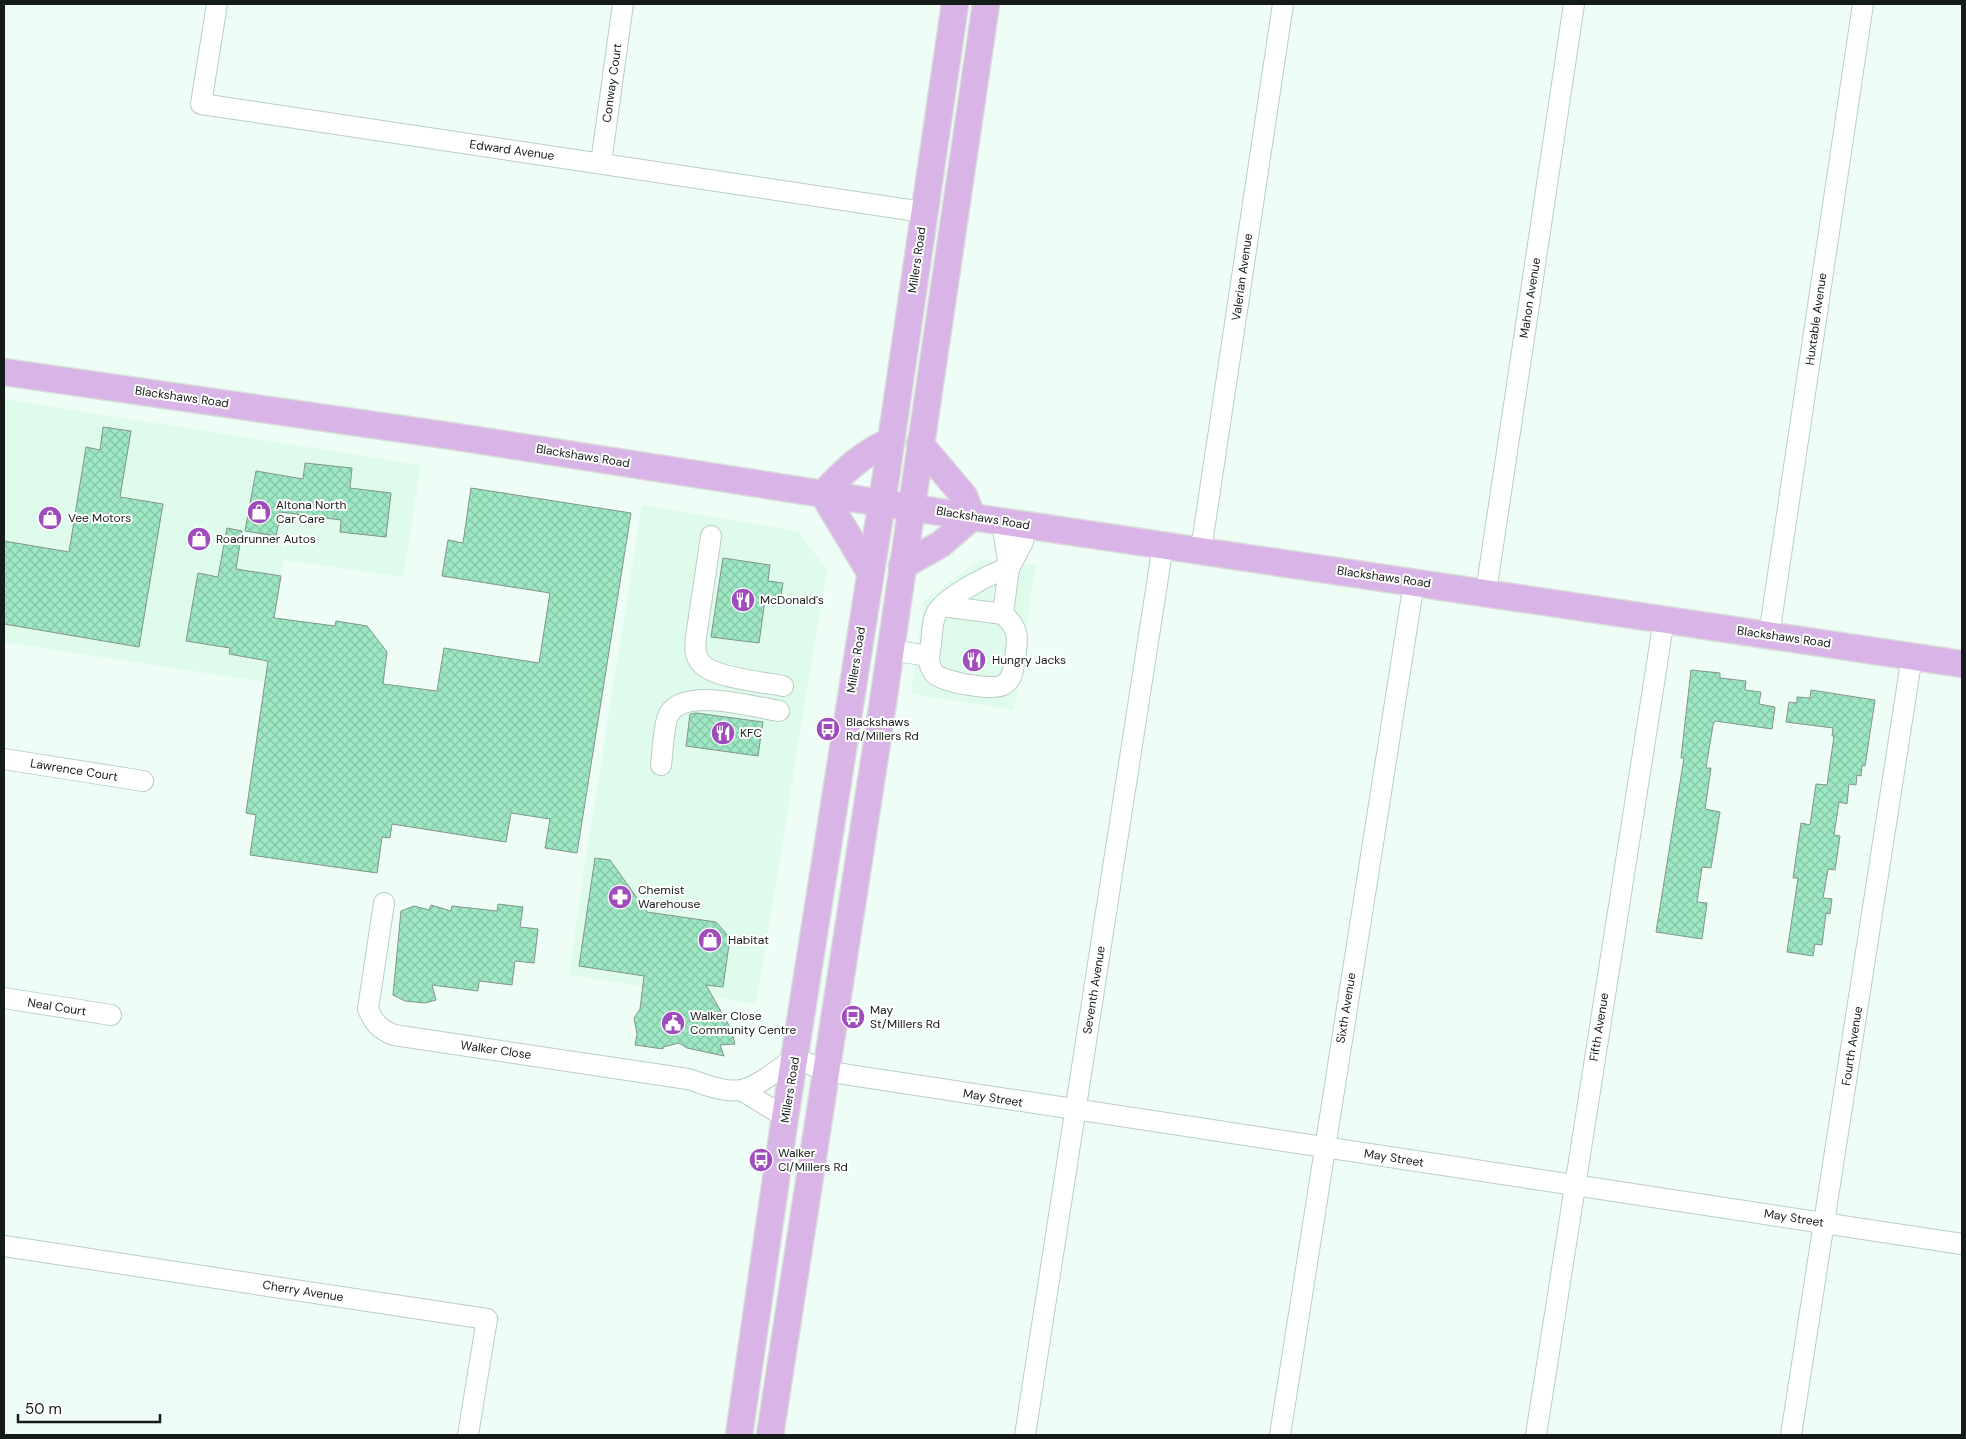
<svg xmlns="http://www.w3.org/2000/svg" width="1966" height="1439" font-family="'DM Sans',sans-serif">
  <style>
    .built { fill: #dffbec }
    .building { fill: url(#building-cross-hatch); stroke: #83958b }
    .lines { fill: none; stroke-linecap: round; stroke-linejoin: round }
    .minor-casing { stroke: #bacdc3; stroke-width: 22 }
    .major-casing { stroke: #dadbda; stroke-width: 29 }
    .minor { stroke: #fff; stroke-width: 20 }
    .major { stroke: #d9b5e7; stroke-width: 26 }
    .labels { text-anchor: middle; stroke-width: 4; stroke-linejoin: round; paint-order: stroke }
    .street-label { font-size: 12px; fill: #151b18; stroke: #fff }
    .poi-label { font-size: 12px; fill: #151b18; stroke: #fff; text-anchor: start }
  </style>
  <defs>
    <pattern id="building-cross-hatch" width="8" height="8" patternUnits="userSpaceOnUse" patternTransform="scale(1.25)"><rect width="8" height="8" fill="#9de8c3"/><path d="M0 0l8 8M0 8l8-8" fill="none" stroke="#86c6a7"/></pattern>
  </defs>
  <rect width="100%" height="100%" fill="#eefef6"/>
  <g class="built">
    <path d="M 4,399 L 421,465 L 403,577 L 283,560 L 264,682 L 4,642 Z"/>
    <path d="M 642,505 L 798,531 L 827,570 L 756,1004 L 569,975 L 584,870 Z"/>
    <path d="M 979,560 L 1036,565 L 1014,710 L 911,694 L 924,601 Z"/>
  </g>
  <g class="building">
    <path d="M 103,427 L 131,431 L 120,497 L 163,504 L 139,647 L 4,624 L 4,541 L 69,552 L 86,447 L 100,450 Z"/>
    <path d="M 305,463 L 352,468 L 350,488 L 391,493 L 386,537 L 340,532 L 341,520 L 281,512 L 276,536 L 245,531 L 256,471 L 303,479 Z"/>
    <path d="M 471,488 L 631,513 L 577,853 L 545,848 L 550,819 L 511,813 L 506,842 L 392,824 L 390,838 L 382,837 L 377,873 L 250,855 L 256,815 L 246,813 L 268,661 L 229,654 L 230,648 L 186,641 L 198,573 L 218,577 L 227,528 L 242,531 L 236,569 L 281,576 L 274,618 L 335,626 L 336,621 L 367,626 L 387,652 L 383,684 L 437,691 L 444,648 L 539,663 L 550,593 L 442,576 L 448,540 L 463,543 Z"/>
    <path d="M 723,558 L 770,565 L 768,581 L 783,583 L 780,602 L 765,600 L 759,643 L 711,637 Z"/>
    <path d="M 1691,670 L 1720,673 L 1720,678 L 1746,681 L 1745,690 L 1761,692 L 1759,704 L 1775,707 L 1772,729 L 1715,721 L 1713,725 L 1706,768 L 1711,768 L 1705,809 L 1720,812 L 1711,868 L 1702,867 L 1697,902 L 1707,903 L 1702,939 L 1656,932 L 1684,758 L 1681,758 Z"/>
    <path d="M 1811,690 L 1875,700 L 1865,766 L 1862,765 L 1861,776 L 1857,775 L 1856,785 L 1849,784 L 1847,804 L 1839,802 L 1834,835 L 1840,836 L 1835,870 L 1828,869 L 1823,898 L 1832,899 L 1830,914 L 1826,913 L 1822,945 L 1815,944 L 1813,956 L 1787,952 L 1798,878 L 1793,878 L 1801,823 L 1810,825 L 1816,784 L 1827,785 L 1834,736 L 1832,736 L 1833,728 L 1786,722 L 1789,702 L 1797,703 L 1797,697 L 1810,698 Z"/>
    <path d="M 696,713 L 763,722 L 758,756 L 686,746 L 690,714 Z"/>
    <path d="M 595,858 L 610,860 L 647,912 L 716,922 L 730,938 L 723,987 L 706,985 L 731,1029 L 735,1044 L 720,1045 L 724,1056 L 687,1048 L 679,1043 L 663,1047 L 663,1049 L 635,1045 L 637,1034 L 634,1018 L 640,1009 L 644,976 L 579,966 Z"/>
    <path d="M 498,904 L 523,907 L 520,927 L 538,929 L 534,963 L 515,961 L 512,985 L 479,981 L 478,991 L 432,985 L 436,1000 L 425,1003 L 405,1001 L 393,995 L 401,911 L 414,906 L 429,910 L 431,905 L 451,911 L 452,906 L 497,911 Z"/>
  </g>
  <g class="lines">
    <g class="minor-casing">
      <g id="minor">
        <path d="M 217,4 L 201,104 L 923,212"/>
        <path d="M 601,163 L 623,4"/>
        <path d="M 711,536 L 696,637 C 695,646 694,656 701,663 C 713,678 764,682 783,686"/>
        <path d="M 1201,550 L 1283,4"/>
        <path d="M 1009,568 L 1023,542 L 1025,525"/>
        <path d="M 1486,592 L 1574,4"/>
        <path d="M 942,606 L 1003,614 L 1009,568 L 1004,535 L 1006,522"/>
        <path d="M 1003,614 C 1020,630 1018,637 1015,659 C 1013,669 1013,680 1003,685 C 993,691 941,682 934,673 C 927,664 929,654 931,644 C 932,635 932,622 936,614 C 944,597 992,573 1009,568"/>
        <path d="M 1769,635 L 1863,4"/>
        <path d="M 890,650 L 929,656"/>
        <path d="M 4,759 L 143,781"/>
        <path d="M 661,765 C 663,750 663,733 667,719 C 677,684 753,707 779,711"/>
        <path d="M 384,903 L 368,1009 C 374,1023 379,1029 394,1035 L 688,1079 C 704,1084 724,1093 741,1090 C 760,1086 779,1068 795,1058 L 826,1071 L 850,1075 L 1962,1244"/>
        <path d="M 4,998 L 111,1015"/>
        <path d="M 741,1090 L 785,1117"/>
        <path d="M 4,1246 L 487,1319 L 468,1435"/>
        <path d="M 1025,1435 L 1163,545"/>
        <path d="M 1280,1435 L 1414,582"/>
        <path d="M 1536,1435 L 1664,619"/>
        <path d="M 1791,1435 L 1912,656"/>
      </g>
    </g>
    <g class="major-casing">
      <g id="major">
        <path d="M 4,372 L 451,436 L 972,517 L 1962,664"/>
        <path d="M 920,444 L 964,496 L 972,517"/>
        <path d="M 823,494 L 870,572"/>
        <path d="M 823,494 C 843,472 863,453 891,441"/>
        <path d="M 902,566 L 941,544 L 972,517"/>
        <path d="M 739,1435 L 785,1117 L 886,476 L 955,4"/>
        <path d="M 770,1435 L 878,736 L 986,4"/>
      </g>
    </g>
    <use href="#minor" class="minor"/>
    <use href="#major" class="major"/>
  </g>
  <defs>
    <g id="shop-disc" transform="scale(1.25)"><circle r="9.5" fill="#9f4dbc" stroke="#fff"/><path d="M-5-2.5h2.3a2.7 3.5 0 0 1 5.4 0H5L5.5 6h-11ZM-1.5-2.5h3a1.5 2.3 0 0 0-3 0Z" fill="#fff"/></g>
    <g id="restaurant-disc" transform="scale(1.25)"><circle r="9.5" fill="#9f4dbc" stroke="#fff"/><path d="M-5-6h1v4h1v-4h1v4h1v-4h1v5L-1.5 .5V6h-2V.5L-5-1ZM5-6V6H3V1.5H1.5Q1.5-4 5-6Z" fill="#fff"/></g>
    <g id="bus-disc" transform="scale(1.25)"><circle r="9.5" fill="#9f4dbc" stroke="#fff"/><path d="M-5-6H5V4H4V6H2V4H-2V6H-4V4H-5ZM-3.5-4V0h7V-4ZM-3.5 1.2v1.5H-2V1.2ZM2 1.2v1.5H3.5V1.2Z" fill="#fff"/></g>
    <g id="pharmacy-disc" transform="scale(1.25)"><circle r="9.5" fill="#9f4dbc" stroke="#fff"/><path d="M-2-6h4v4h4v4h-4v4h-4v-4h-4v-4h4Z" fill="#fff"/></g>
    <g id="civic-disc" transform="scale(1.25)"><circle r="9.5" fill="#9f4dbc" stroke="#fff"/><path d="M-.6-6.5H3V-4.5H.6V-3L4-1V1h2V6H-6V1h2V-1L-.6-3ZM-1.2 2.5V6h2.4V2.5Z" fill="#fff"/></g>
  </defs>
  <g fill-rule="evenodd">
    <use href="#shop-disc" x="259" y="512"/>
    <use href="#shop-disc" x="50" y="518"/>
    <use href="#shop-disc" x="199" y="539"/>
    <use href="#restaurant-disc" x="743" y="600"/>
    <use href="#restaurant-disc" x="974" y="660"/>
    <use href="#bus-disc" x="828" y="729"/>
    <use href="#restaurant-disc" x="723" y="733"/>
    <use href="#pharmacy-disc" x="620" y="897"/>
    <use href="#shop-disc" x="710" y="940"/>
    <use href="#bus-disc" x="853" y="1017"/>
    <use href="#civic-disc" x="673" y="1023"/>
    <use href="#bus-disc" x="761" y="1160"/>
  </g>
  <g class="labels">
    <g class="street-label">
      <text transform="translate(612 83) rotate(-82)" y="4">Conway Court</text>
      <text transform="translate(512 150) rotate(8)" y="4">Edward Avenue</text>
      <text transform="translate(917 260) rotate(-82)" y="4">Millers Road</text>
      <text transform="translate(1242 277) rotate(-82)" y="4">Valerian Avenue</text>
      <text transform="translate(1530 298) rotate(-81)" y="4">Mahon Avenue</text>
      <text transform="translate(1816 319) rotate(-82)" y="4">Huxtable Avenue</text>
      <text transform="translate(182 397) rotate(8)" y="4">Blackshaws Road</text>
      <text transform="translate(583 456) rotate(9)" y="4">Blackshaws Road</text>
      <text transform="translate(983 518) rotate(9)" y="4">Blackshaws Road</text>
      <text transform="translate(1384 577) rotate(8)" y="4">Blackshaws Road</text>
      <text transform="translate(1784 637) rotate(8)" y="4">Blackshaws Road</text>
      <text transform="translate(856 660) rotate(-81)" y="4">Millers Road</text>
      <text transform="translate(74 770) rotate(9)" y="4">Lawrence Court</text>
      <text transform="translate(1094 990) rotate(-81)" y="4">Seventh Avenue</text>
      <text transform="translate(57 1007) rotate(9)" y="4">Neal Court</text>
      <text transform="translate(1346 1008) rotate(-81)" y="4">Sixth Avenue</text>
      <text transform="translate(1599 1027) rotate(-81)" y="4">Fifth Avenue</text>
      <text transform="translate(1852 1046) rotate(-81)" y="4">Fourth Avenue</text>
      <text transform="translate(496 1050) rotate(8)" y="4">Walker Close</text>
      <text transform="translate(790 1090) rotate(-81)" y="4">Millers Road</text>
      <text transform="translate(993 1098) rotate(9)" y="4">May Street</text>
      <text transform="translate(1394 1158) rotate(9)" y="4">May Street</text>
      <text transform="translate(1794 1218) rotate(9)" y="4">May Street</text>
      <text transform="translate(303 1291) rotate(9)" y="4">Cherry Avenue</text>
    </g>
    <g class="poi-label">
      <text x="276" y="509">Altona North<tspan x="276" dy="14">Car Care</tspan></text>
      <text x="68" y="522">Vee Motors</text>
      <text x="216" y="543">Roadrunner Autos</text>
      <text x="760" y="604">McDonald's</text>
      <text x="992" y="664">Hungry Jacks</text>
      <text x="846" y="726">Blackshaws<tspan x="846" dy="14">Rd/Millers Rd</tspan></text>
      <text x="740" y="737">KFC</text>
      <text x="638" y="894">Chemist<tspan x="638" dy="14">Warehouse</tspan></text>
      <text x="728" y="944">Habitat</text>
      <text x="870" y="1014">May<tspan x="870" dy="14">St/Millers Rd</tspan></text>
      <text x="690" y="1020">Walker Close<tspan x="690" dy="14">Community Centre</tspan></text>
      <text x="778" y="1157">Walker<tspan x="778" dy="14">Cl/Millers Rd</tspan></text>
    </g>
  </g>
  <rect width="1966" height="1439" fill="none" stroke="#151b18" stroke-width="10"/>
  <path d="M18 1414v8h142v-8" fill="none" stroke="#151b18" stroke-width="2.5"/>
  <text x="25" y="1414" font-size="15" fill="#151b18" stroke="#ffffff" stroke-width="4" paint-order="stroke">50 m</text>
</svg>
